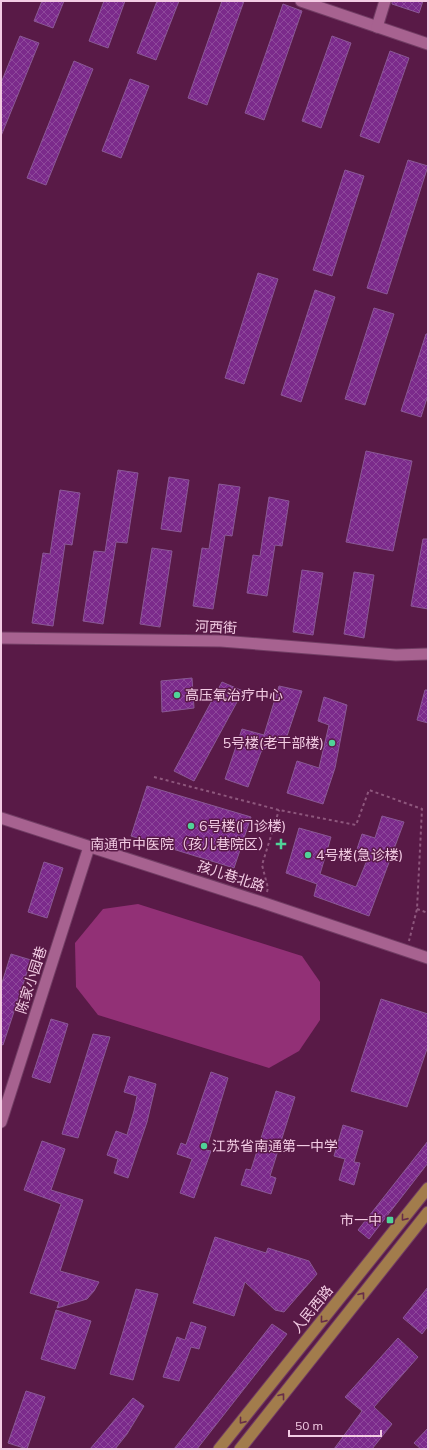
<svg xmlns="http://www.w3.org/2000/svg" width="429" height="1450" font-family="Mulish,'Noto Sans SC',sans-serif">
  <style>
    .green { fill: #923076 }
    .building { fill: url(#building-cross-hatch); stroke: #8a5895 }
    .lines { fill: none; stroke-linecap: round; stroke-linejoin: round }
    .minor-casing { stroke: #723d64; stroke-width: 13 }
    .secondary-casing { stroke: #723d64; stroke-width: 13 }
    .primary-casing { stroke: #723d64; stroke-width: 13 }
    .path { stroke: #8e577d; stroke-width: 2; stroke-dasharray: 3 3; stroke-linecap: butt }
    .minor { stroke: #a76290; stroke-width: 11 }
    .secondary { stroke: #a76290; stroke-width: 11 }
    .primary { stroke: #a27c4c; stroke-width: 11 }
    .oneway { stroke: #682e48 }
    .poi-dot { fill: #50d398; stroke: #591a47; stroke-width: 1.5 }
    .labels { text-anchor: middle; stroke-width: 3; stroke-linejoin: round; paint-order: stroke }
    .street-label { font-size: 14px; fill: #f3cce4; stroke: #591a47 }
    .poi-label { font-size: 14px; fill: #f3cce4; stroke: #591a47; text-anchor: start }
  </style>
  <defs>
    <pattern id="building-cross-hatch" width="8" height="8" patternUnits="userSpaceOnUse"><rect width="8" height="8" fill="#7b2a8b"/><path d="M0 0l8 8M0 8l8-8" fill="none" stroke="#8e489b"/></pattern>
  </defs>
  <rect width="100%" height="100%" fill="#591a47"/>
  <path class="green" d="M 138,904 L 302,956 L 320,982 L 320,1020 L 299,1051 L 269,1068 L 98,1015 L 76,987 L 75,943 L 103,909 Z"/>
  <g class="building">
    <path d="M 42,1 L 64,1 L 53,28 L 34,21 Z"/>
    <path d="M 104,1 L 125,1 L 108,48 L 89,41 Z"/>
    <path d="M 157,1 L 179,1 L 156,60 L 137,53 Z"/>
    <path d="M 222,1 L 244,1 L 207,105 L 188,98 Z"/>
    <path d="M 392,1 L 423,1 L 419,13 L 392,4 Z"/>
    <path d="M 283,4 L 302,11 L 264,120 L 245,113 Z"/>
    <path d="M 20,36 L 39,43 L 1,136 L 1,83 Z"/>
    <path d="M 332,36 L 351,43 L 321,128 L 302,121 Z"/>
    <path d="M 390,51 L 409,58 L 379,143 L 360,136 Z"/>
    <path d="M 74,61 L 93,69 L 46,185 L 27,178 Z"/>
    <path d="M 130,79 L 149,86 L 121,158 L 102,151 Z"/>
    <path d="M 408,160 L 428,166 L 387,294 L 367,288 Z"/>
    <path d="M 345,170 L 364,176 L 332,276 L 313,270 Z"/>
    <path d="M 258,273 L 278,279 L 244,384 L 225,378 Z"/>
    <path d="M 315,290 L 335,297 L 301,402 L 281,395 Z"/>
    <path d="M 374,308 L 394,314 L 365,405 L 345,399 Z"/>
    <path d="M 426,334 L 428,334 L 428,395 L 421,417 L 401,411 Z"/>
    <path d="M 366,451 L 412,461 L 393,551 L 346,542 Z"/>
    <path d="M 118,470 L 138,473 L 127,543 L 116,542 L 103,624 L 83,621 L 94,551 L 105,552 Z"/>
    <path d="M 169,477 L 189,480 L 181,532 L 161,529 Z"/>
    <path d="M 219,484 L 240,487 L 232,536 L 225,535 L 213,609 L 193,606 L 202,548 L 209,549 Z"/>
    <path d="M 60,490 L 80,493 L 72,545 L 65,544 L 53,626 L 32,623 L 43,553 L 50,554 Z"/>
    <path d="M 269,497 L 289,501 L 282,546 L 275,545 L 267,596 L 247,593 L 253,555 L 260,556 Z"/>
    <path d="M 423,539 L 428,539 L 428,609 L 411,606 Z"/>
    <path d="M 152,548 L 172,551 L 160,627 L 140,624 Z"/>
    <path d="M 302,570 L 323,573 L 313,635 L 293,632 Z"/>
    <path d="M 354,572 L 374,575 L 364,638 L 344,634 Z"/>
    <path d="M 192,678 L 194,708 L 162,712 L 161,681 Z"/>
    <path d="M 222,682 L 243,691 L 194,781 L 174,771 Z"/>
    <path d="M 279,686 L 302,691 L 285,742 L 276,739 L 261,752 L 248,787 L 225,779 L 242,729 L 264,735 Z"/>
    <path d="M 425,690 L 428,690 L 428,723 L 417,720 Z"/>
    <path d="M 324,697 L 347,705 L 335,768 L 323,804 L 287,793 L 297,761 L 319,768 L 329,725 L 318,721 Z"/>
    <path d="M 147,786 L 251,817 L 234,868 L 131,836 Z"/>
    <path d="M 382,816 L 404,822 L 369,916 L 314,896 L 317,884 L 286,873 L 299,828 L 331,837 L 320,874 L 356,887 L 370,853 L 357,849 L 362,834 L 375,838 Z"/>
    <path d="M 44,862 L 63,868 L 47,918 L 28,912 Z"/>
    <path d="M 11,954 L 31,960 L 3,1045 L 1,1044 L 1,986 Z"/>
    <path d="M 381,999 L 428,1014 L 428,1046 L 407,1107 L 351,1091 Z"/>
    <path d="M 51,1019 L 68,1024 L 50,1083 L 32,1077 Z"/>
    <path d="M 93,1034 L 110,1037 L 78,1138 L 62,1134 Z"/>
    <path d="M 211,1072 L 228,1078 L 206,1150 L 211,1151 L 194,1198 L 180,1193 L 192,1159 L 177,1154 L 181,1143 L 186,1145 Z"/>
    <path d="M 129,1076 L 156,1084 L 147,1122 L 128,1178 L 114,1173 L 118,1159 L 107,1155 L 116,1131 L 127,1135 L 134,1111 L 137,1096 L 124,1092 Z"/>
    <path d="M 276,1091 L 295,1097 L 270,1176 L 276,1178 L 271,1194 L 241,1185 L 246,1169 L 251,1170 Z"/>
    <path d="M 343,1125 L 363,1131 L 354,1162 L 360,1163 L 354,1185 L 339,1180 L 345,1159 L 334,1156 Z"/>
    <path d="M 42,1141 L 65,1149 L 51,1190 L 83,1200 L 60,1271 L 99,1282 L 94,1291 L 87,1299 L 57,1308 L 59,1302 L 30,1293 L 61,1204 L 24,1190 Z"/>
    <path d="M 428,1141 L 428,1163 L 369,1239 L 358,1230 Z"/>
    <path d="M 215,1237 L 266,1253 L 268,1248 L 309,1261 L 317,1274 L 284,1312 L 275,1310 L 245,1282 L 234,1316 L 193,1303 Z"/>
    <path d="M 428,1287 L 428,1326 L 422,1334 L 403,1318 Z"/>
    <path d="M 136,1289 L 158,1294 L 133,1380 L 110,1374 Z"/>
    <path d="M 56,1310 L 91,1321 L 75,1369 L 41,1359 Z"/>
    <path d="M 191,1322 L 206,1327 L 199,1349 L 191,1347 L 179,1381 L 163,1377 L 177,1337 L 185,1340 Z"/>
    <path d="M 272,1324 L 287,1334 L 197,1449 L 174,1449 Z"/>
    <path d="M 398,1338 L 418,1357 L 374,1407 L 392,1424 L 372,1449 L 334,1449 L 362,1411 L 345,1397 Z"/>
    <path d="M 26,1391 L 45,1397 L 27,1449 L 8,1443 Z"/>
    <path d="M 133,1398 L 144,1406 L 127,1434 L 115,1449 L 90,1449 Z"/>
    <path d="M 428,1428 L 428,1449 L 421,1449 L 414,1443 Z"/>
  </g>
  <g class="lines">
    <g class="minor-casing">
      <g id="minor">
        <path d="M 301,1 L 428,44"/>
        <path d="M 377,27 L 385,1"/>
        <path d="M 1,638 L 221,641 L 396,655 L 428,654"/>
        <path d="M 1,1122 L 89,847"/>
      </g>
    </g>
    <g class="secondary-casing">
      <path id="secondary" d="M 1,818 L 264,903 L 428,958"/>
    </g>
    <g class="primary-casing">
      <g id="primary">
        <path d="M 219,1449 L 428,1188"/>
        <path d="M 240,1449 L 428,1212"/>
      </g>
    </g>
    <g class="path">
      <path d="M 154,777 L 279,810 L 356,825 L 369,790 L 422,809 L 417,909 L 409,941"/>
      <path d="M 267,892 L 268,888 L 262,865 L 279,810"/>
      <path d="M 417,909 L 428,913"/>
    </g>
    <use href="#minor" class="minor"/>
    <use href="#secondary" class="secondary"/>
    <use href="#primary" class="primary"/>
  </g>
  <defs><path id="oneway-chevron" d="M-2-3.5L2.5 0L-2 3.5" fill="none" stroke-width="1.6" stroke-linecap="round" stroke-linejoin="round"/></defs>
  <g class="oneway">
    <use href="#oneway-chevron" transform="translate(404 1218) rotate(129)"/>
    <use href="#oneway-chevron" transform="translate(362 1295) rotate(-52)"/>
    <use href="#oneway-chevron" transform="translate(323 1320) rotate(129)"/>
    <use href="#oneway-chevron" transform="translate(282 1396) rotate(-52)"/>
    <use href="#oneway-chevron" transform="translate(242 1421) rotate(129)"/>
  </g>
  <g class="poi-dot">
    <circle cx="177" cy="695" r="4"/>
    <circle cx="332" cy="743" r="4"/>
    <circle cx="191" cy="826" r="4"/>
    <path d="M279 838h4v4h4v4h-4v4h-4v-4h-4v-4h4z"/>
    <circle cx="308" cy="855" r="4"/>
    <circle cx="204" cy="1146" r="4"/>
    <rect x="386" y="1216" width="8" height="8" rx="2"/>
  </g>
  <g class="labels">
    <g class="street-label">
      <text transform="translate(216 627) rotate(3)" y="5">河西街</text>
      <text transform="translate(231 876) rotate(18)" y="5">孩儿巷北路</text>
      <text transform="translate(31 980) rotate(-72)" y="5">陈家小园巷</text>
      <text transform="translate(312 1309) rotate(-51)" y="5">人民西路</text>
    </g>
    <g class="poi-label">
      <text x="185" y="700">高压氧治疗中心</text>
      <text x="324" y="748" text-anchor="end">5号楼(老干部楼)</text>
      <text x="199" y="831">6号楼(门诊楼)</text>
      <text x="272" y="849" text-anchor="end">南通市中医院（孩儿巷院区）</text>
      <text x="316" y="860">4号楼(急诊楼)</text>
      <text x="212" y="1151">江苏省南通第一中学</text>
      <text x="382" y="1225" text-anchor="end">市一中</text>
    </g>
  </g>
  <rect width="429" height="1450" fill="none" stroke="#f3cce4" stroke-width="4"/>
  <path d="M289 1430v6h92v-6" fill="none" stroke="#f3cce4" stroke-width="2"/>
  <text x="295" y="1430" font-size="12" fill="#f3cce4" stroke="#591a47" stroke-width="3" paint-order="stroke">50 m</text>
</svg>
